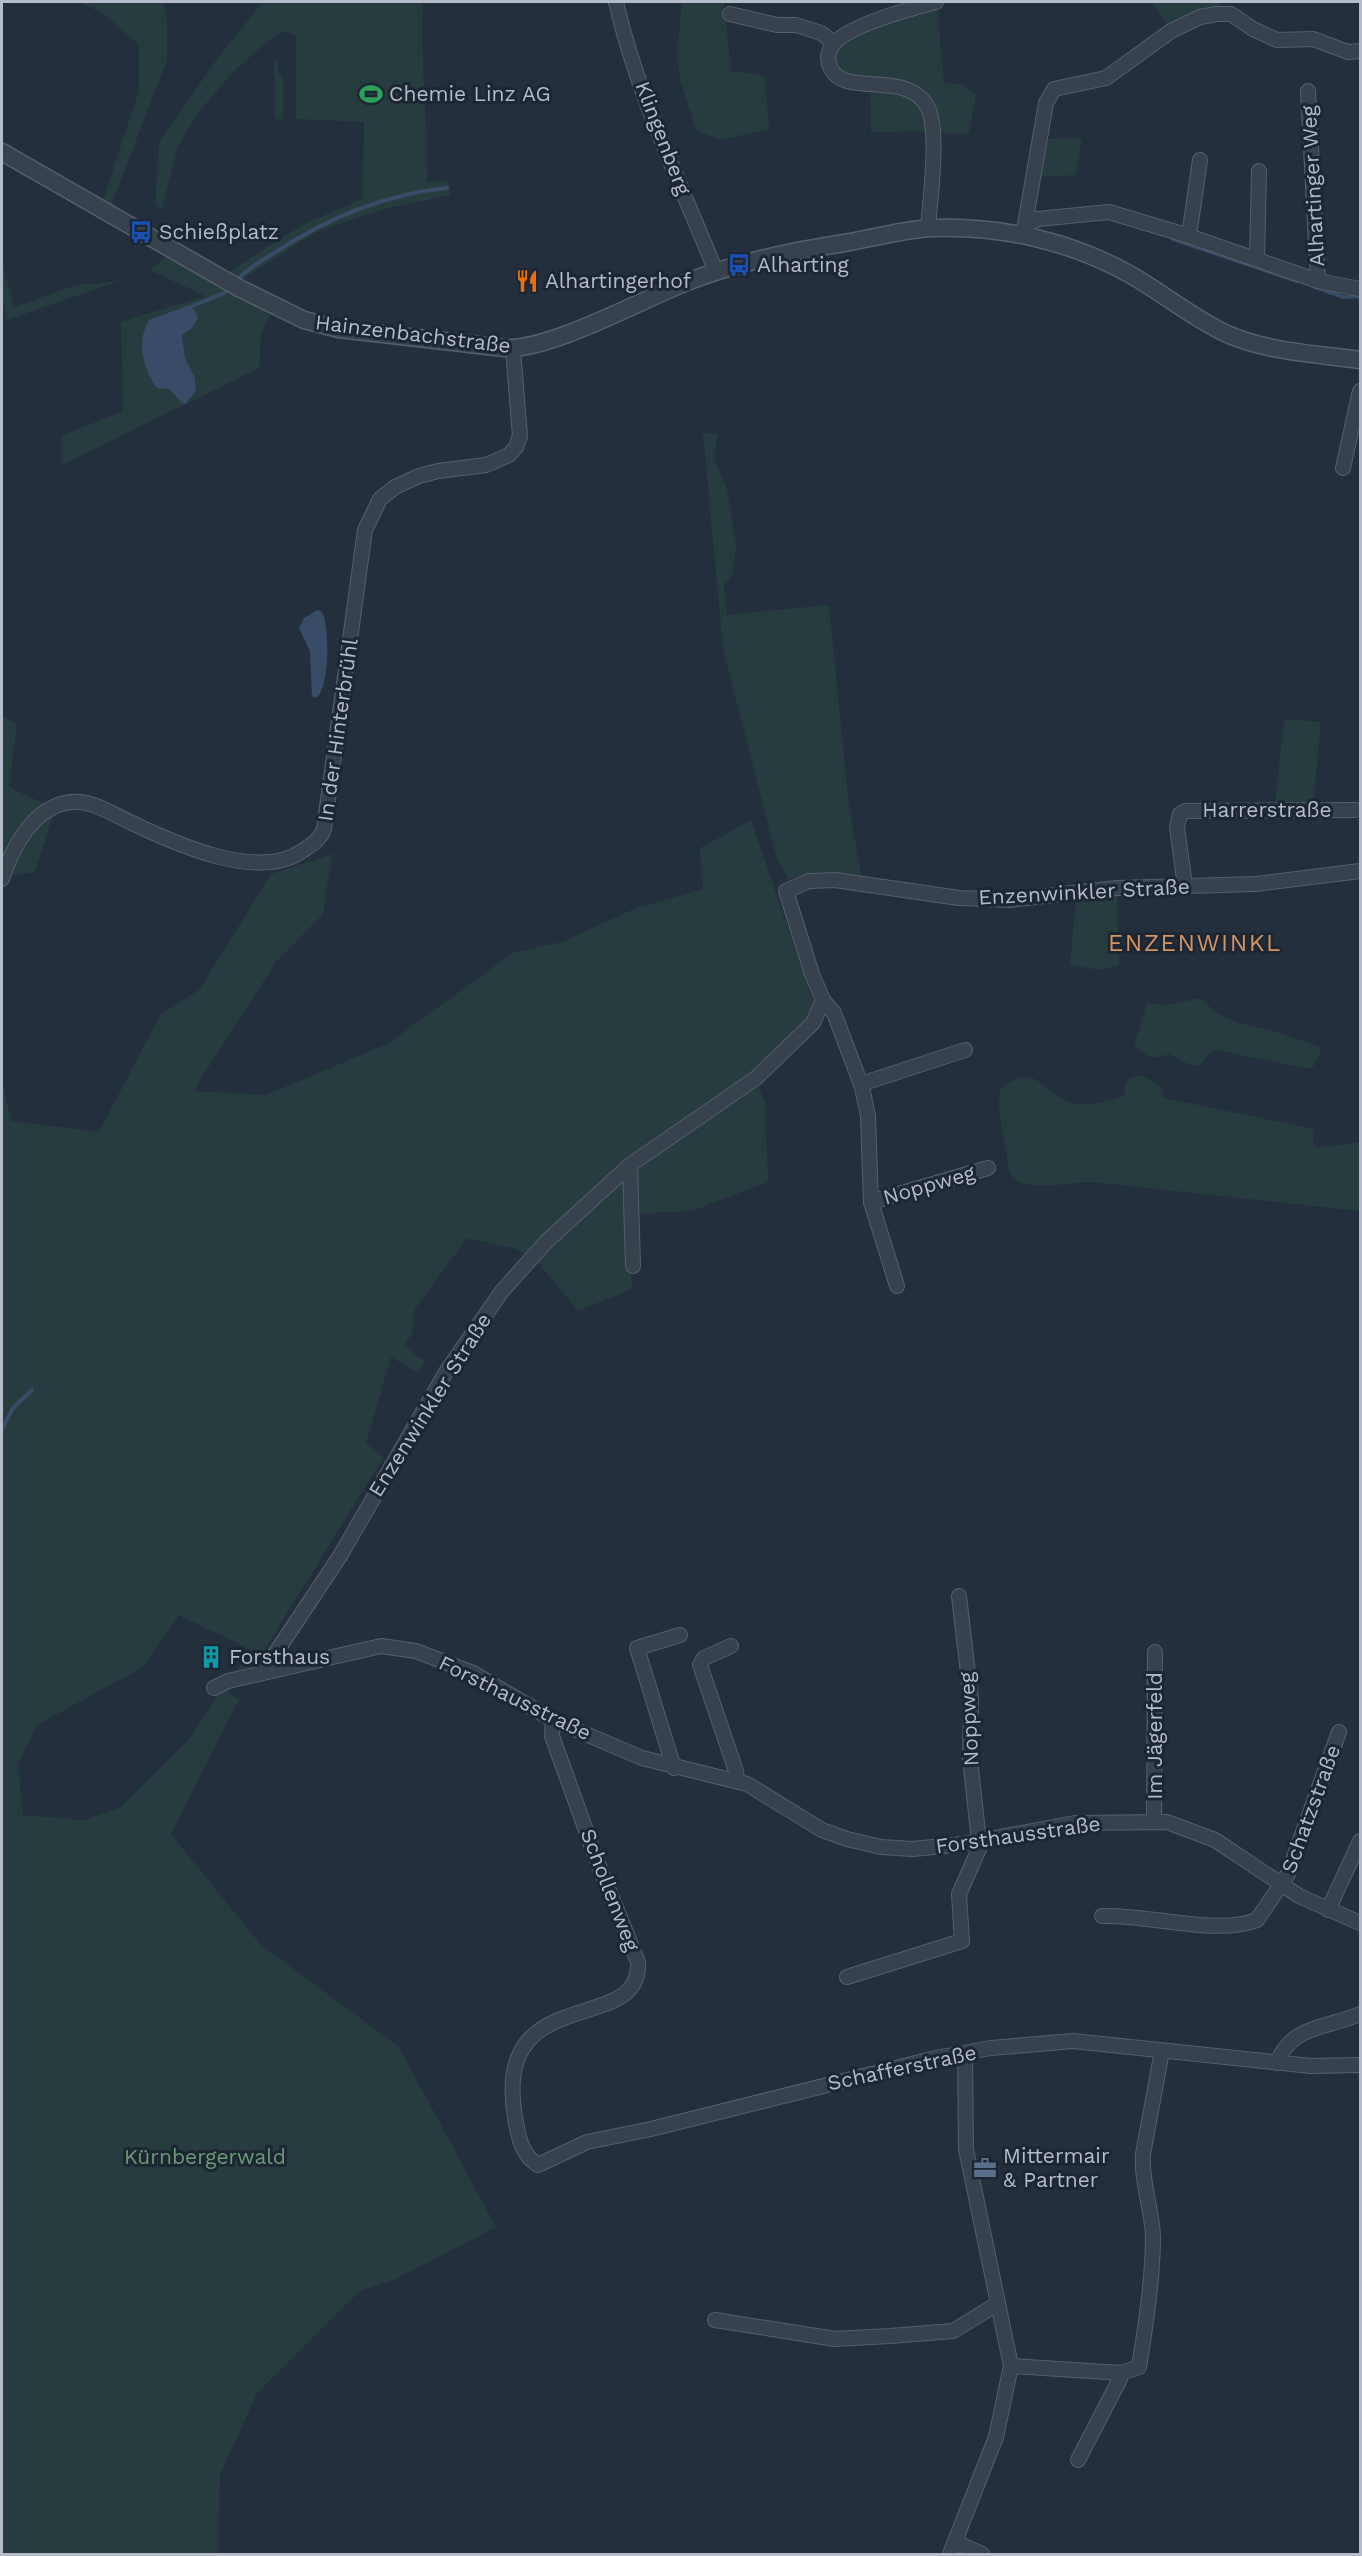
<svg xmlns="http://www.w3.org/2000/svg" width="1362" height="2556" font-family="'Work Sans',sans-serif">
  <style>
    .green { fill: #263c3f; fill-rule: evenodd }
    .water { fill: #394c67 }
    .lines { fill: none; stroke-linecap: round; stroke-linejoin: round }
    .stream { stroke: #394c67; stroke-width: 4 }
    .minor-casing { stroke: #565f6c; stroke-width: 16 }
    .tertiary-casing { stroke: #565f6c; stroke-width: 19 }
    .minor { stroke: #38414e; stroke-width: 14 }
    .tertiary { stroke: #38414e; stroke-width: 16 }
    .labels { text-anchor: middle; stroke-width: 6; stroke-linejoin: round; paint-order: stroke }
    .poi-label { font-size: 21px; fill: #b4bcc9; stroke: #1d2633; text-anchor: start }
    .street-label { font-size: 21px; fill: #b4bcc9; stroke: #1d2633 }
    .park-label { font-size: 21px; fill: #6b9a76; stroke: #1d2633 }
    .quarter-label { font-size: 24px; letter-spacing: 1.5px; fill: #d59563; stroke: #1d2633 }
  </style>
  <rect width="100%" height="100%" fill="#242f3e"/>
  <g class="green">
    <path d="M 79,2 L 163,2 L 167,22 L 167,60 L 111,206 L 103,201 L 139,90 L 139,45 L 104,14 Z"/>
    <path d="M 263,2 L 423,2 C 420,62 428,122 427,183 L 448,180 L 451,195 L 384,209 L 316,232 L 241,280 L 228,272 L 306,223 L 362,199 L 364,122 L 296,119 L 296,36 L 285,31 L 274,36 L 235,70 L 197,114 L 178,146 L 162,209 L 155,206 L 159,142 L 219,56 Z"/>
    <path d="M 682,2 L 724,2 L 731,71 L 765,76 L 769,129 L 720,140 L 696,130 L 680,80 L 677,55 Z"/>
    <path d="M 1152,2 L 1227,2 L 1169,26 Z"/>
    <path d="M 937,6 L 944,83 L 962,84 L 976,94 L 969,133 L 936,133 L 926,97 L 844,76 L 833,64 L 837,48 L 870,27 Z"/>
    <path d="M 274,61 L 277,61 L 279,75 L 283,76 L 283,119 L 275,119 Z"/>
    <path d="M 870,88 C 904,95 922,92 928,131 L 871,132 Z"/>
    <path d="M 1045,139 L 1082,139 L 1076,175 L 1038,177 Z"/>
    <path d="M 167,256 L 270,313 L 261,335 L 259,368 L 62,465 L 61,436 L 123,411 L 121,322 L 205,296 L 150,270 ZM 187,306 L 192,328 L 182,335 L 185,358 L 195,378 L 181,402 L 169,389 Z"/>
    <path d="M 2,262 L 14,307 L 77,285 L 120,281 L 7,320 L 2,301 Z"/>
    <path d="M 703,433 L 718,434 L 714,458 L 727,489 L 736,545 L 733,573 L 724,586 L 727,615 L 829,605 L 849,807 L 862,879 L 805,876 L 788,879 L 776,856 L 723,648 Z"/>
    <path d="M 2,716 L 17,724 L 9,787 L 55,809 L 35,872 L 2,877 Z"/>
    <path d="M 1284,719 L 1321,722 L 1313,806 L 1275,806 Z"/>
    <path d="M 751,820 L 816,1010 L 750,1076 L 626,1159 L 527,1255 L 517,1249 L 467,1238 L 415,1309 L 412,1334 L 405,1344 L 418,1357 L 426,1360 L 419,1373 L 391,1357 L 366,1443 L 383,1458 L 255,1665 L 236,1672 L 249,1649 L 179,1615 L 143,1667 L 37,1725 L 18,1763 L 23,1815 L 83,1820 L 118,1809 L 189,1739 L 223,1688 L 239,1700 L 171,1834 L 260,1944 L 399,2047 L 496,2227 L 394,2280 L 360,2291 L 257,2393 L 220,2475 L 218,2554 L 2,2554 L 2,1081 L 11,1121 L 99,1132 L 160,1015 L 199,990 L 271,874 L 332,854 L 323,914 L 276,962 L 193,1091 L 266,1095 L 387,1044 L 513,953 L 562,942 L 634,909 L 703,889 L 700,848 Z"/>
    <path d="M 1117,893 L 1119,965 L 1100,970 L 1070,965 L 1076,898 Z"/>
    <path d="M 1200,998 C 1227,1025 1242,1023 1276,1032 C 1291,1037 1306,1042 1321,1047 L 1320,1055 L 1312,1068 L 1304,1068 L 1216,1050 L 1208,1053 L 1204,1061 L 1197,1066 L 1188,1064 L 1169,1054 C 1154,1060 1146,1057 1134,1046 L 1147,1003 L 1168,1005 Z"/>
    <path d="M 1140,1075 L 1161,1086 L 1164,1098 L 1314,1129 L 1313,1139 L 1316,1148 L 1360,1142 L 1360,1211 L 1093,1182 C 1070,1181 1021,1196 1010,1172 C 1006,1164 1008,1156 1006,1149 C 1002,1127 997,1111 1000,1089 C 1036,1061 1039,1089 1069,1102 C 1083,1108 1111,1101 1125,1095 L 1124,1085 L 1129,1078 Z"/>
    <path d="M 757,1082 L 765,1103 L 768,1182 L 692,1211 L 633,1214 L 633,1167 Z"/>
    <path d="M 625,1175 L 632,1289 L 578,1311 L 535,1259 Z"/>
  </g>
  <g class="water">
    <path d="M 187,306 L 195,310 L 198,318 L 192,328 L 182,335 L 185,358 L 195,378 L 196,391 L 185,404 L 181,402 L 169,389 L 157,388 C 143,368 136,342 149,320 Z"/>
    <path d="M 317,610 L 322,612 C 330,626 330,689 316,698 L 312,696 L 310,651 L 299,628 L 304,618 Z"/>
  </g>
  <g class="lines">
    <g class="stream">
      <path d="M 1173,239 L 1297,281"/>
      <path d="M 237,280 C 247,269 261,261 274,253 C 326,219 385,194 447,188"/>
      <path d="M 1313,286 L 1343,297 L 1360,296"/>
      <path d="M 190,307 L 224,293 L 229,287"/>
      <path d="M 2,1429 L 13,1408 L 32,1390"/>
    </g>
    <g class="minor-casing">
      <g id="minor">
        <path d="M 616,2 C 637,95 681,184 716,272"/>
        <path d="M 730,14 L 777,25 L 796,25 L 821,33 L 834,43"/>
        <path d="M 1308,91 L 1318,281"/>
        <path d="M 1026,225 L 1038,219 L 1109,212 L 1189,236 L 1318,281 L 1360,289"/>
        <path d="M 928,228 C 930,200 940,129 927,106 C 911,78 872,88 847,81 C 831,77 823,59 832,46 C 845,26 913,8 936,2"/>
        <path d="M 1023,236 L 1046,103 L 1054,89 L 1106,78 L 1171,31 L 1200,17 L 1217,14 L 1231,14 L 1253,29 L 1277,40 L 1313,39 L 1348,52 L 1360,51"/>
        <path d="M 1189,236 L 1200,160"/>
        <path d="M 1257,259 L 1259,171"/>
        <path d="M 1343,468 L 1360,391"/>
        <path d="M 2,879 C 12,848 34,805 72,802 C 92,800 114,815 132,823 C 174,843 258,882 302,851 C 311,845 320,840 324,829 L 365,530 L 380,499 L 395,487 L 419,476 L 438,471 L 486,465 L 509,455 L 516,447 L 520,436 L 513,349"/>
        <path d="M 1185,886 L 1177,827 L 1180,814 L 1186,811 L 1355,810"/>
        <path d="M 861,1084 L 965,1050"/>
        <path d="M 630,1165 L 633,1266"/>
        <path d="M 988,1168 L 871,1202 L 868,1116 L 862,1087 L 834,1013 L 823,1000 L 812,974 L 786,891 L 809,881 L 835,880 L 959,898 L 1009,900 L 1117,888 L 1256,884 L 1360,871"/>
        <path d="M 871,1202 L 897,1286"/>
        <path d="M 731,1646 L 704,1658 L 700,1665 L 736,1771 L 737,1780"/>
        <path d="M 263,1672 L 340,1556 L 446,1372 L 502,1291 L 547,1241 L 630,1165 L 756,1078 L 813,1023 L 823,1000"/>
        <path d="M 214,1688 L 228,1681 L 381,1646 L 416,1651 L 473,1673 L 553,1720 L 642,1758 L 747,1784 L 822,1830 L 847,1839 L 881,1847 L 913,1849 L 963,1844 L 1075,1823 L 1167,1822 L 1215,1840 L 1299,1896 L 1360,1923"/>
        <path d="M 553,1720 L 552,1736 L 597,1861 L 638,1962 C 643,2037 491,1979 515,2117 C 518,2135 521,2155 538,2165 L 587,2142 L 651,2129 L 936,2058 L 991,2048 L 1073,2041 L 1311,2066 L 1360,2065"/>
        <path d="M 674,1768 L 637,1648 L 680,1635"/>
        <path d="M 1154,1821 L 1155,1652"/>
        <path d="M 1328,1910 L 1360,1841"/>
        <path d="M 1102,1916 C 1149,1914 1215,1936 1257,1920 L 1288,1874 L 1339,1732"/>
        <path d="M 847,1977 L 962,1941 L 959,1894 L 979,1849 L 979,1841 L 970,1759 L 971,1699 L 959,1596"/>
        <path d="M 1277,2063 C 1291,2025 1328,2028 1360,2014"/>
        <path d="M 715,2320 L 835,2339 L 890,2336 L 953,2331 L 997,2304"/>
        <path d="M 1011,2366 L 1121,2373 L 1139,2367 C 1146,2325 1153,2279 1153,2237 C 1152,2208 1141,2182 1143,2154 L 1162,2051"/>
        <path d="M 1078,2460 L 1120,2379 L 1121,2373"/>
        <path d="M 955,2542 L 982,2554"/>
        <path d="M 950,2554 L 996,2437 L 1011,2366 L 966,2149 L 965,2053"/>
      </g>
    </g>
    <g class="tertiary-casing">
      <path id="tertiary" d="M 2,152 L 239,288 L 304,320 L 339,329 L 505,348 C 549,351 643,299 687,282 C 740,261 795,251 850,242 C 876,237 903,230 930,228 C 999,225 1071,241 1131,275 C 1164,294 1193,318 1227,334 C 1268,352 1317,354 1360,360"/>
    </g>
    <use href="#minor" class="minor"/>
    <use href="#tertiary" class="tertiary"/>
  </g>
  <defs>
    <g id="stadium-bare" transform="scale(1.8)"><path d="M0-5a6.5 5 0 1 0 0 10a6.5 5 0 1 0 0-10ZM-3.5-1.8h7v3.6h-7Z" fill="#2e9e5b" stroke="#1d2633" stroke-width="2.5" paint-order="stroke"/></g>
    <g id="bus-bare" transform="scale(1.8)"><path d="M-5-6H5V4H4V6H2V4H-2V6H-4V4H-5ZM-3.5-4V0h7V-4ZM-3.5 1.2v1.5H-2V1.2ZM2 1.2v1.5H3.5V1.2Z" fill="#1a4fb4" stroke="#1d2633" stroke-width="2.5" paint-order="stroke"/></g>
    <g id="restaurant-bare" transform="scale(1.8)"><path d="M-5-6h1v4h1v-4h1v4h1v-4h1v5L-1.5 .5V6h-2V.5L-5-1ZM5-6V6H3V1.5H1.5Q1.5-4 5-6Z" fill="#e8710a" stroke="#1d2633" stroke-width="2.5" paint-order="stroke"/></g>
    <g id="building-bare" transform="scale(1.8)"><path d="M-4-6H4V6H1V3H-1V6H-4ZM-2.5-4.3h1.7v1.8h-1.7ZM.8-4.3h1.7v1.8H.8ZM-2.5-1h1.7V.8h-1.7ZM.8-1h1.7V.8H.8Z" fill="#0f9aa8" stroke="#1d2633" stroke-width="2.5" paint-order="stroke"/></g>
    <g id="office-bare" transform="scale(1.8)"><path d="M-6-3h4V-5.5h4V-3h4V5H-6ZM-1-4.5V-3h2v-1.5ZM-6 0V1H6V0Z" fill="#5c6f8a" stroke="#1d2633" stroke-width="2.5" paint-order="stroke"/></g>
  </defs>
  <g fill-rule="evenodd">
    <use href="#stadium-bare" x="371" y="94"/>
    <use href="#bus-bare" x="141" y="232"/>
    <use href="#bus-bare" x="739" y="265"/>
    <use href="#restaurant-bare" x="527" y="281"/>
    <use href="#building-bare" x="211" y="1657"/>
    <use href="#office-bare" x="985" y="2168"/>
  </g>
  <g class="labels">
    <g class="poi-label">
      <text x="389" y="101">Chemie Linz AG</text>
      <text x="159" y="239">Schießplatz</text>
      <text x="757" y="272">Alharting</text>
      <text x="545" y="288">Alhartingerhof</text>
      <text x="229" y="1664">Forsthaus</text>
      <text x="1003" y="2163">Mittermair<tspan x="1003" dy="24">&amp; Partner</tspan></text>
    </g>
    <g class="street-label">
      <text transform="translate(663 138) rotate(69)" y="7">Klingenberg</text>
      <text transform="translate(1313 186) rotate(-93)" y="7">Alhartinger Weg</text>
      <text transform="translate(413 334) rotate(7)" y="7">Hainzenbachstraße</text>
      <text transform="translate(338 730) rotate(-82)" y="7">In der Hinterbrühl</text>
      <text x="1267" y="817">Harrerstraße</text>
      <text transform="translate(1084 892) rotate(-3)" y="7">Enzenwinkler Straße</text>
      <text transform="translate(929 1185) rotate(-16)" y="7">Noppweg</text>
      <text transform="translate(430 1405) rotate(-58)" y="7">Enzenwinkler Straße</text>
      <text transform="translate(515 1698) rotate(26)" y="7">Forsthausstraße</text>
      <text transform="translate(969 1719) rotate(-93)" y="7">Noppweg</text>
      <text transform="translate(1155 1736) rotate(-90)" y="7">Im Jägerfeld</text>
      <text transform="translate(1311 1809) rotate(-70)" y="7">Schatzstraße</text>
      <text transform="translate(1018 1835) rotate(-8)" y="7">Forsthausstraße</text>
      <text transform="translate(610 1890) rotate(69)" y="7">Schollenweg</text>
      <text transform="translate(902 2068) rotate(-12)" y="7">Schafferstraße</text>
    </g>
    <g class="park-label">
      <text x="205" y="2164">Kürnbergerwald</text>
    </g>
    <g class="quarter-label">
      <text x="1195" y="951">ENZENWINKL</text>
    </g>
  </g>
  <rect width="1362" height="2556" fill="none" stroke="#b4bcc9" stroke-width="6"/>
</svg>
